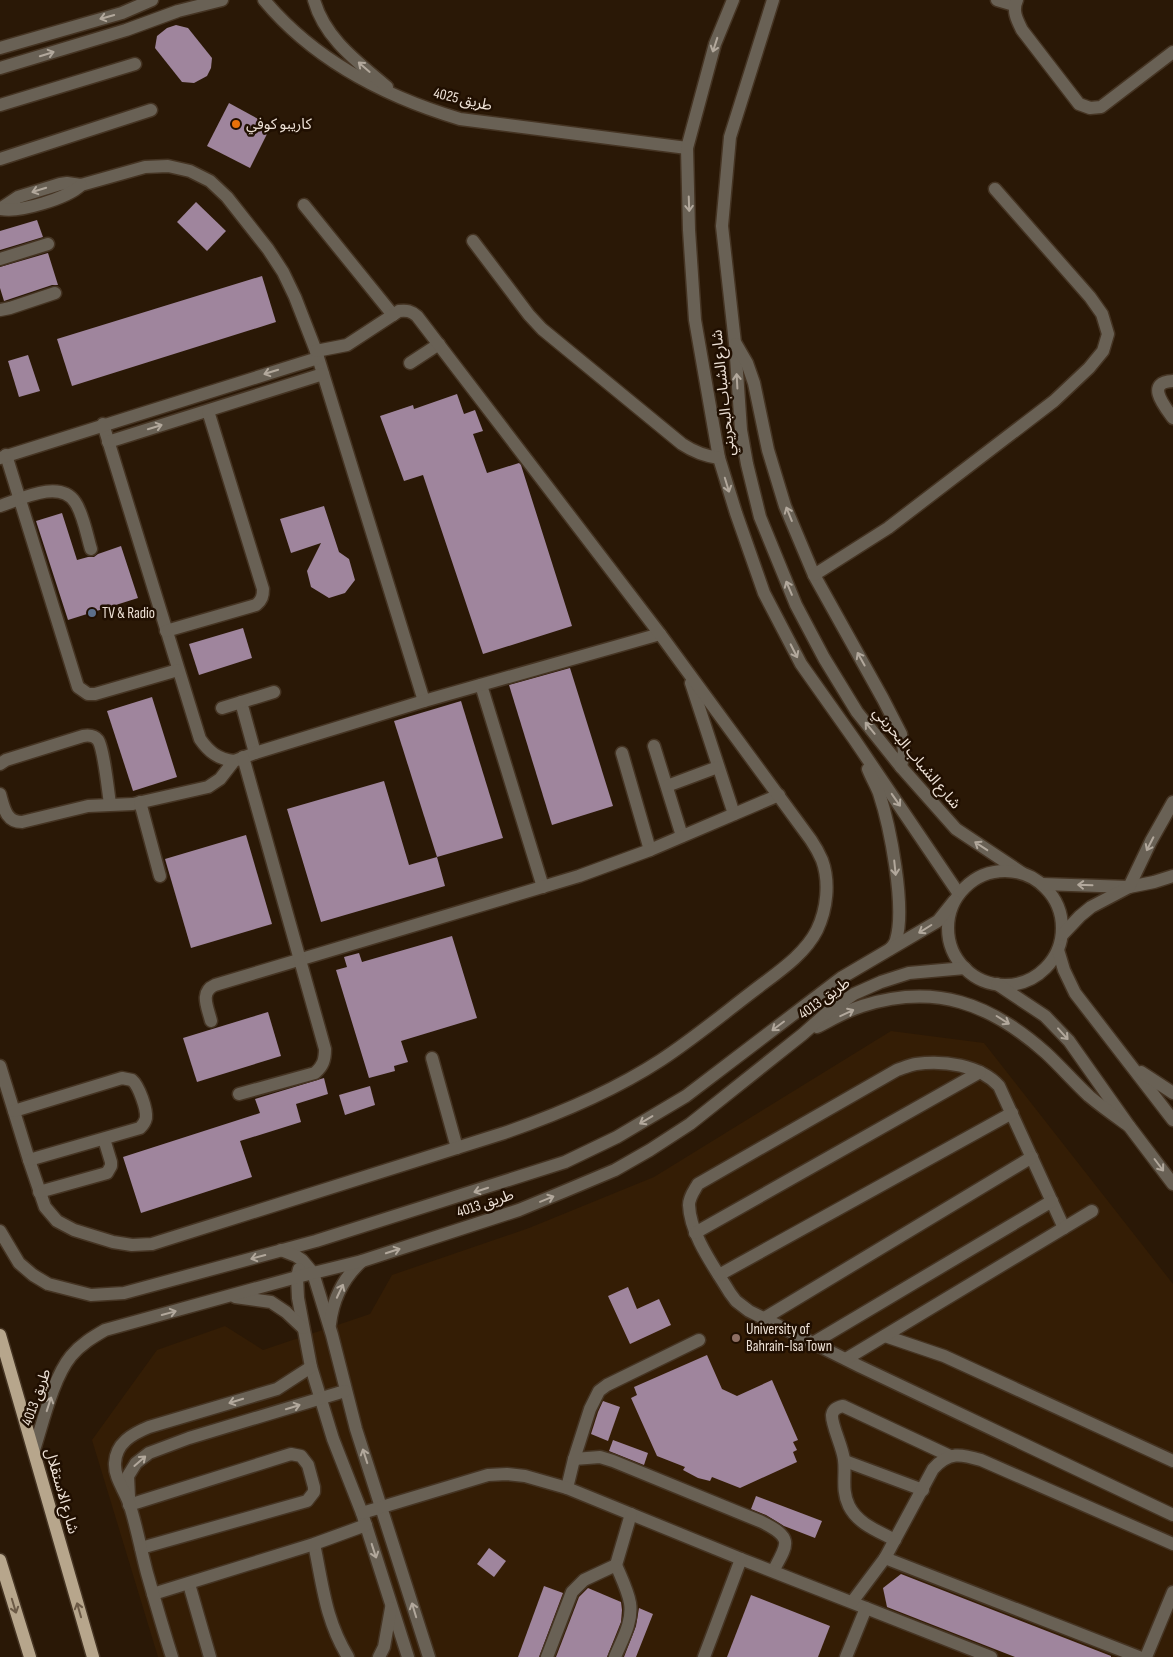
<svg xmlns="http://www.w3.org/2000/svg" width="1173" height="1657" font-family="'Sofia Sans Condensed','Noto Sans Arabic',sans-serif">
  <style>
    .built { fill: #341d05 }
    .building { fill: #9f859d }
    .lines { fill: none; stroke-linecap: round; stroke-linejoin: round }
    .minor-casing { stroke: #453423; stroke-width: 15 }
    .major-casing { stroke: #453423; stroke-width: 15 }
    .minor { stroke: #696155; stroke-width: 12 }
    .major { stroke: #b7a68c; stroke-width: 12 }
    .oneway { stroke: #b2a89c }
    .oneway2 { stroke: #6c5a46 }
    .food-dot { fill: #e8710a; stroke: #200f01; stroke-width: 2 }
    .service-dot { fill: #5c6f8a; stroke: #200f01; stroke-width: 2 }
    .education-dot { fill: #8d6e63; stroke: #200f01; stroke-width: 2 }
    .labels { text-anchor: middle; stroke-width: 5; stroke-linejoin: round; paint-order: stroke }
    .street-label { font-size: 15px; fill: #eee2d7; stroke: #200f01 }
    .poi-label { font-size: 15px; fill: #eee2d7; stroke: #200f01; text-anchor: start }
  </style>
  <rect width="100%" height="100%" fill="#2a1806"/>
  <path class="built" d="M 891,1031 L 984,1043 L 1173,1284 L 1173,1657 L 158,1657 L 92,1440 L 157,1350 L 225,1326 L 263,1350 L 370,1314 L 392,1275 L 529,1228 L 654,1177 Z"/>
  <g class="building">
    <path d="M 176,25 L 188,28 L 212,58 L 211,68 L 207,76 L 194,83 L 182,82 L 155,48 L 157,36 L 167,28 Z"/>
    <path d="M 229,103 L 271,126 L 250,168 L 207,146 Z"/>
    <path d="M 196,202 L 226,231 L 207,251 L 177,222 Z"/>
    <path d="M 37,220 L 43,237 L 0,250 L 0,231 Z"/>
    <path d="M 48,253 L 58,285 L 52,285 L 4,301 L 0,288 L 0,267 Z"/>
    <path d="M 262,276 L 276,322 L 72,386 L 57,339 Z"/>
    <path d="M 28,355 L 40,391 L 19,397 L 8,361 Z"/>
    <path d="M 457,394 L 464,414 L 475,410 L 483,431 L 473,434 L 487,473 L 519,463 L 521,465 L 572,626 L 483,654 L 423,475 L 404,481 L 380,416 L 413,405 L 414,409 Z"/>
    <path d="M 324,506 L 339,552 L 349,559 L 355,580 L 345,593 L 329,598 L 311,587 L 307,571 L 321,543 L 291,553 L 280,519 Z"/>
    <path d="M 62,513 L 77,560 L 88,557 L 94,557 L 98,554 L 121,546 L 138,598 L 68,620 L 36,521 Z"/>
    <path d="M 243,628 L 252,658 L 199,675 L 189,644 Z"/>
    <path d="M 570,668 L 613,806 L 552,825 L 509,685 Z"/>
    <path d="M 152,697 L 177,777 L 133,791 L 107,711 Z"/>
    <path d="M 461,701 L 503,838 L 437,857 L 394,721 Z"/>
    <path d="M 384,781 L 409,865 L 437,857 L 445,886 L 321,922 L 287,809 Z"/>
    <path d="M 246,835 L 272,924 L 191,948 L 165,859 Z"/>
    <path d="M 452,936 L 477,1018 L 401,1041 L 408,1062 L 394,1066 L 395,1071 L 369,1078 L 336,970 L 347,967 L 344,957 L 359,953 L 362,962 Z"/>
    <path d="M 268,1012 L 281,1056 L 197,1082 L 183,1038 Z"/>
    <path d="M 324,1078 L 328,1094 L 296,1104 L 301,1122 L 240,1141 L 252,1177 L 141,1213 L 123,1157 L 260,1113 L 255,1099 Z"/>
    <path d="M 370,1086 L 375,1105 L 345,1115 L 339,1095 Z"/>
    <path d="M 628,1287 L 637,1309 L 659,1299 L 671,1325 L 630,1344 L 608,1296 Z"/>
    <path d="M 707,1355 L 722,1389 L 737,1396 L 772,1380 L 798,1440 L 793,1442 L 797,1450 L 793,1452 L 797,1462 L 740,1488 L 712,1477 L 710,1481 L 698,1478 L 683,1470 L 685,1467 L 657,1456 L 631,1398 L 637,1395 L 634,1387 Z"/>
    <path d="M 603,1401 L 620,1407 L 608,1441 L 591,1434 L 598,1412 Z"/>
    <path d="M 613,1440 L 648,1453 L 644,1465 L 609,1451 Z"/>
    <path d="M 756,1496 L 822,1521 L 815,1538 L 784,1526 L 766,1515 L 751,1509 Z"/>
    <path d="M 489,1548 L 506,1561 L 494,1577 L 477,1564 Z"/>
    <path d="M 901,1574 L 1111,1656 L 1111,1657 L 1015,1657 L 887,1607 L 883,1588 Z"/>
    <path d="M 544,1586 L 563,1593 L 539,1657 L 518,1657 Z"/>
    <path d="M 588,1588 L 621,1602 L 622,1610 L 621,1622 L 607,1657 L 556,1657 L 579,1597 Z"/>
    <path d="M 751,1595 L 830,1626 L 818,1657 L 727,1657 Z"/>
    <path d="M 639,1608 L 653,1614 L 636,1657 L 624,1657 L 636,1626 Z"/>
  </g>
  <g class="lines">
    <g class="minor-casing">
      <g id="minor">
        <path d="M 264,0 C 314,60 386,97 460,119 L 687,148"/>
        <path d="M 314,0 C 325,39 358,62 387,87"/>
        <path d="M 733,0 L 715,44 L 687,148 L 689,230 L 695,320 L 719,458 L 736,513 L 764,593 L 801,664 L 854,739 L 959,894"/>
        <path d="M 773,0 L 730,137 L 722,226 L 735,343 L 741,430 L 747,464 L 760,517 L 796,605 L 824,658 L 857,712 L 901,767 L 956,829 L 1022,873"/>
        <path d="M 997,0 L 1014,5"/>
        <path d="M 1017,0 C 1012,11 1017,20 1022,30 L 1079,104 L 1090,108 L 1101,107 L 1173,52"/>
        <path d="M 0,48 L 122,13 L 152,0"/>
        <path d="M 0,68 L 126,30 L 178,11 L 222,0"/>
        <path d="M 0,105 L 135,64"/>
        <path d="M 0,159 L 151,110"/>
        <path d="M 304,205 L 393,315"/>
        <path d="M 0,209 L 18,197 L 60,184 L 67,183 L 81,185 L 145,167 L 168,166 L 190,171 L 210,181 L 227,197 L 268,249 L 283,272 L 295,297 L 316,351 L 424,701"/>
        <path d="M 1,209 C 19,213 68,198 81,185"/>
        <path d="M 473,241 L 529,315 L 542,329 L 682,444 C 694,452 704,456 719,458"/>
        <path d="M 0,259 L 48,244"/>
        <path d="M 0,310 L 10,308 L 55,293"/>
        <path d="M 736,344 L 747,363 L 754,383 L 768,450 L 785,506 L 814,575 L 883,699 L 901,734 L 904,751 L 901,767"/>
        <path d="M 410,363 L 439,344"/>
        <path d="M 1173,381 C 1144,382 1165,407 1173,418"/>
        <path d="M 103,424 L 200,739 C 209,752 218,759 234,761"/>
        <path d="M 108,442 L 323,374"/>
        <path d="M 6,455 L 78,687 L 88,694 L 95,694 L 178,670"/>
        <path d="M 0,458 L 318,358"/>
        <path d="M 0,506 C 21,499 60,479 75,502 C 83,513 87,536 91,549"/>
        <path d="M 814,575 L 888,528 L 1054,401 L 1089,368 L 1103,351 L 1108,334 L 1102,314 L 1090,297 L 995,189"/>
        <path d="M 166,631 L 256,605 C 262,600 263,596 263,589 L 208,411"/>
        <path d="M 691,683 L 734,814"/>
        <path d="M 481,685 L 543,887"/>
        <path d="M 241,702 L 255,753"/>
        <path d="M 222,708 L 274,692"/>
        <path d="M 654,746 L 682,836"/>
        <path d="M 622,753 L 650,850"/>
        <path d="M 0,764 L 6,760 L 83,736 C 89,735 94,735 98,740 C 104,749 108,791 110,804"/>
        <path d="M 868,769 C 871,777 876,785 879,793 C 890,826 906,907 896,940 C 895,944 893,946 890,949"/>
        <path d="M 667,786 L 718,767"/>
        <path d="M 0,794 C 4,808 6,822 22,822 L 88,806 L 133,804 L 208,787 L 220,779 L 234,761 L 255,753 L 424,701 L 660,634"/>
        <path d="M 140,802 L 160,876"/>
        <circle cx="1005" cy="928" r="57"/>
        <path d="M 1042,884 L 1129,887 L 1154,882 L 1173,876"/>
        <path d="M 1062,935 L 1080,916 L 1091,907 L 1129,887 L 1151,841 L 1173,802"/>
        <path d="M 1058,950 L 1064,970 L 1075,993 L 1173,1120"/>
        <path d="M 997,984 L 1045,1016 L 1069,1041 L 1129,1126 L 1173,1184"/>
        <path d="M 211,1021 C 208,1008 199,992 215,985 L 579,876 L 650,850 L 779,795"/>
        <path d="M 817,1027 C 831,1020 846,1011 862,1006 C 935,983 990,1003 1046,1053 C 1061,1067 1074,1082 1089,1096 C 1102,1107 1115,1116 1129,1126"/>
        <path d="M 432,1058 L 457,1148"/>
        <path d="M 0,1066 L 29,1160 L 45,1207 L 57,1221 L 74,1230 L 113,1242 L 132,1245 L 152,1244 L 504,1133 C 559,1114 612,1092 661,1060 C 693,1039 722,1015 752,992 C 775,974 804,956 817,930 C 827,909 830,882 822,860 C 819,853 815,846 811,840 L 660,634 L 417,316 C 411,311 407,310 399,311 L 347,345 L 316,351"/>
        <path d="M 1141,1072 L 1173,1093"/>
        <path d="M 239,1094 L 315,1073 C 323,1066 325,1060 325,1049 L 243,757"/>
        <path d="M 14,1111 L 122,1078 L 132,1080 C 139,1086 147,1109 146,1118 C 145,1123 143,1125 140,1128 L 29,1160"/>
        <path d="M 39,1192 L 107,1173 L 111,1166 L 111,1162 L 104,1139"/>
        <path d="M 1064,1228 L 999,1086 C 980,1065 943,1060 916,1064 C 910,1065 903,1068 897,1070 L 698,1184 C 694,1191 689,1197 689,1205 C 690,1235 715,1268 730,1293 L 736,1301 L 749,1311 L 859,1366 L 1173,1515"/>
        <path d="M 0,1231 L 19,1263 L 33,1275 L 48,1284 L 91,1295 L 124,1293 L 316,1241 L 565,1162 L 617,1137 L 686,1096 L 841,978 L 938,921 L 954,901"/>
        <path d="M 695,1233 L 980,1072"/>
        <path d="M 281,1250 L 296,1256 L 302,1260 L 313,1273 L 332,1335 L 356,1429 L 429,1657"/>
        <path d="M 299,1269 L 297,1277 L 298,1298 L 311,1367 L 333,1439 L 362,1513 L 408,1657"/>
        <path d="M 719,1275 L 1012,1113"/>
        <path d="M 235,1297 L 271,1302 L 286,1312 L 303,1328"/>
        <path d="M 763,1319 L 1032,1157"/>
        <path d="M 330,1324 C 333,1299 343,1278 362,1261"/>
        <path d="M 885,1336 L 944,1356 L 1173,1461"/>
        <path d="M 813,1343 L 1052,1201"/>
        <path d="M 846,1359 L 1092,1211"/>
        <path d="M 34,1450 C 43,1422 53,1378 71,1356 C 81,1344 93,1337 105,1330 L 297,1277 L 362,1261 L 519,1210 L 565,1191 L 615,1170 L 650,1150 L 690,1124 L 803,1034 L 829,1011 L 854,994 L 881,982 L 909,973 L 965,968"/>
        <path d="M 574,1459 L 600,1457 L 613,1461 L 762,1522 C 794,1538 788,1544 773,1571"/>
        <path d="M 845,1461 L 923,1490"/>
        <path d="M 567,1488 L 574,1459 L 590,1409 L 599,1391 L 607,1385 L 699,1340"/>
        <path d="M 129,1497 L 128,1476 L 136,1463 L 149,1453 L 189,1438 L 345,1391"/>
        <path d="M 129,1505 L 291,1454 L 301,1456 L 308,1465 L 314,1487 L 314,1492 L 307,1501 L 141,1548"/>
        <path d="M 362,1513 L 488,1475 L 507,1474 L 525,1476 L 567,1488 L 741,1559 L 991,1657"/>
        <path d="M 895,1540 C 878,1531 858,1524 849,1506 C 841,1490 846,1475 844,1460 C 843,1448 831,1424 832,1415 C 833,1409 838,1407 843,1406 L 950,1456"/>
        <path d="M 314,1544 C 323,1586 325,1619 348,1657"/>
        <path d="M 885,1558 L 1139,1657"/>
        <path d="M 616,1565 L 631,1514"/>
        <path d="M 189,1584 L 210,1657"/>
        <path d="M 153,1594 L 314,1544 L 366,1525"/>
        <path d="M 852,1602 L 885,1558 L 933,1469 C 949,1451 961,1454 981,1460 L 1173,1544"/>
        <path d="M 172,1657 C 163,1629 155,1601 147,1573 C 141,1551 137,1528 130,1506 C 126,1492 114,1478 115,1463 C 116,1443 132,1434 149,1427 L 277,1389 L 311,1367"/>
        <path d="M 379,1657 L 384,1647 L 391,1608"/>
        <path d="M 547,1657 L 572,1592 L 584,1580 L 616,1565 C 621,1577 628,1591 630,1603 C 633,1622 622,1640 615,1657"/>
        <path d="M 704,1657 L 741,1559"/>
        <path d="M 846,1657 L 866,1608"/>
        <path d="M 1146,1657 L 1173,1592"/>
      </g>
    </g>
    <g class="major-casing">
      <g id="major">
        <path d="M 0,1335 L 93,1657"/>
        <path d="M 0,1560 L 30,1657"/>
      </g>
    </g>
    <use href="#minor" class="minor"/>
    <use href="#major" class="major"/>
  </g>
  <defs><path id="oneway-shaft" d="M-6 0H5M1.5-3L5.5 0L1.5 3" fill="none" stroke-width="1.6" stroke-linecap="round" stroke-linejoin="round" transform="scale(1.25)"/></defs>
  <g class="oneway">
    <use href="#oneway-shaft" transform="translate(107 17) rotate(164)"/>
    <use href="#oneway-shaft" transform="translate(715 45) rotate(108)"/>
    <use href="#oneway-shaft" transform="translate(47 54) rotate(-17)"/>
    <use href="#oneway-shaft" transform="translate(364 67) rotate(-139)"/>
    <use href="#oneway-shaft" transform="translate(39 190) rotate(163)"/>
    <use href="#oneway-shaft" transform="translate(689 204) rotate(88)"/>
    <use href="#oneway-shaft" transform="translate(271 372) rotate(163)"/>
    <use href="#oneway-shaft" transform="translate(737 381) rotate(-93)"/>
    <use href="#oneway-shaft" transform="translate(155 427) rotate(-17)"/>
    <use href="#oneway-shaft" transform="translate(727 485) rotate(73)"/>
    <use href="#oneway-shaft" transform="translate(789 514) rotate(-112)"/>
    <use href="#oneway-shaft" transform="translate(789 588) rotate(-113)"/>
    <use href="#oneway-shaft" transform="translate(794 651) rotate(63)"/>
    <use href="#oneway-shaft" transform="translate(861 659) rotate(-119)"/>
    <use href="#oneway-shaft" transform="translate(870 728) rotate(-129)"/>
    <use href="#oneway-shaft" transform="translate(896 800) rotate(55)"/>
    <use href="#oneway-shaft" transform="translate(1150 844) rotate(117)"/>
    <use href="#oneway-shaft" transform="translate(981 846) rotate(-147)"/>
    <use href="#oneway-shaft" transform="translate(895 868) rotate(84)"/>
    <use href="#oneway-shaft" transform="translate(1085 885) rotate(-178)"/>
    <use href="#oneway-shaft" transform="translate(925 929) rotate(148)"/>
    <use href="#oneway-shaft" transform="translate(847 1013) rotate(-25)"/>
    <use href="#oneway-shaft" transform="translate(1003 1020) rotate(32)"/>
    <use href="#oneway-shaft" transform="translate(778 1026) rotate(143)"/>
    <use href="#oneway-shaft" transform="translate(1063 1034) rotate(48)"/>
    <use href="#oneway-shaft" transform="translate(646 1120) rotate(149)"/>
    <use href="#oneway-shaft" transform="translate(1159 1165) rotate(53)"/>
    <use href="#oneway-shaft" transform="translate(481 1190) rotate(162)"/>
    <use href="#oneway-shaft" transform="translate(547 1199) rotate(-22)"/>
    <use href="#oneway-shaft" transform="translate(393 1251) rotate(-18)"/>
    <use href="#oneway-shaft" transform="translate(258 1257) rotate(165)"/>
    <use href="#oneway-shaft" transform="translate(340 1291) rotate(-65)"/>
    <use href="#oneway-shaft" transform="translate(169 1313) rotate(-15)"/>
    <use href="#oneway-shaft" transform="translate(236 1401) rotate(163)"/>
    <use href="#oneway-shaft" transform="translate(49 1404) rotate(-72)"/>
    <use href="#oneway-shaft" transform="translate(293 1407) rotate(-17)"/>
    <use href="#oneway-shaft" transform="translate(365 1456) rotate(-108)"/>
    <use href="#oneway-shaft" transform="translate(140 1461) rotate(-41)"/>
    <use href="#oneway-shaft" transform="translate(374 1551) rotate(72)"/>
    <use href="#oneway-shaft" transform="translate(414 1610) rotate(-107)"/>
  </g>
  <g class="oneway2">
    <use href="#oneway-shaft" transform="translate(14 1606) rotate(73)"/>
    <use href="#oneway-shaft" transform="translate(79 1610) rotate(-106)"/>
  </g>
  <circle class="food-dot" cx="236" cy="124" r="5"/>
  <circle class="service-dot" cx="92" cy="613" r="5"/>
  <circle class="education-dot" cx="736" cy="1338" r="5"/>
  <g class="labels">
    <g class="street-label">
      <text transform="translate(463 99) rotate(13)" y="5">طريق 4025</text>
      <text transform="translate(723 393) rotate(-96)" y="5">شارع الشباب البحريني</text>
      <text transform="translate(917 758) rotate(50)" y="5">شارع الشباب البحريني</text>
      <text transform="translate(824 998) rotate(-36)" y="5">طريق 4013</text>
      <text transform="translate(485 1203) rotate(-18)" y="5">طريق 4013</text>
      <text transform="translate(36 1397) rotate(-70)" y="5">طريق 4013</text>
      <text transform="translate(62 1491) rotate(74)" y="5">شارع الاستقلال</text>
    </g>
    <g class="poi-label">
      <text x="246" y="129">كاريبو كوفي</text>
      <text x="102" y="618">TV &amp; Radio</text>
      <text x="746" y="1334">University of<tspan x="746" dy="17">Bahrain-Isa Town</tspan></text>
    </g>
  </g>
</svg>
